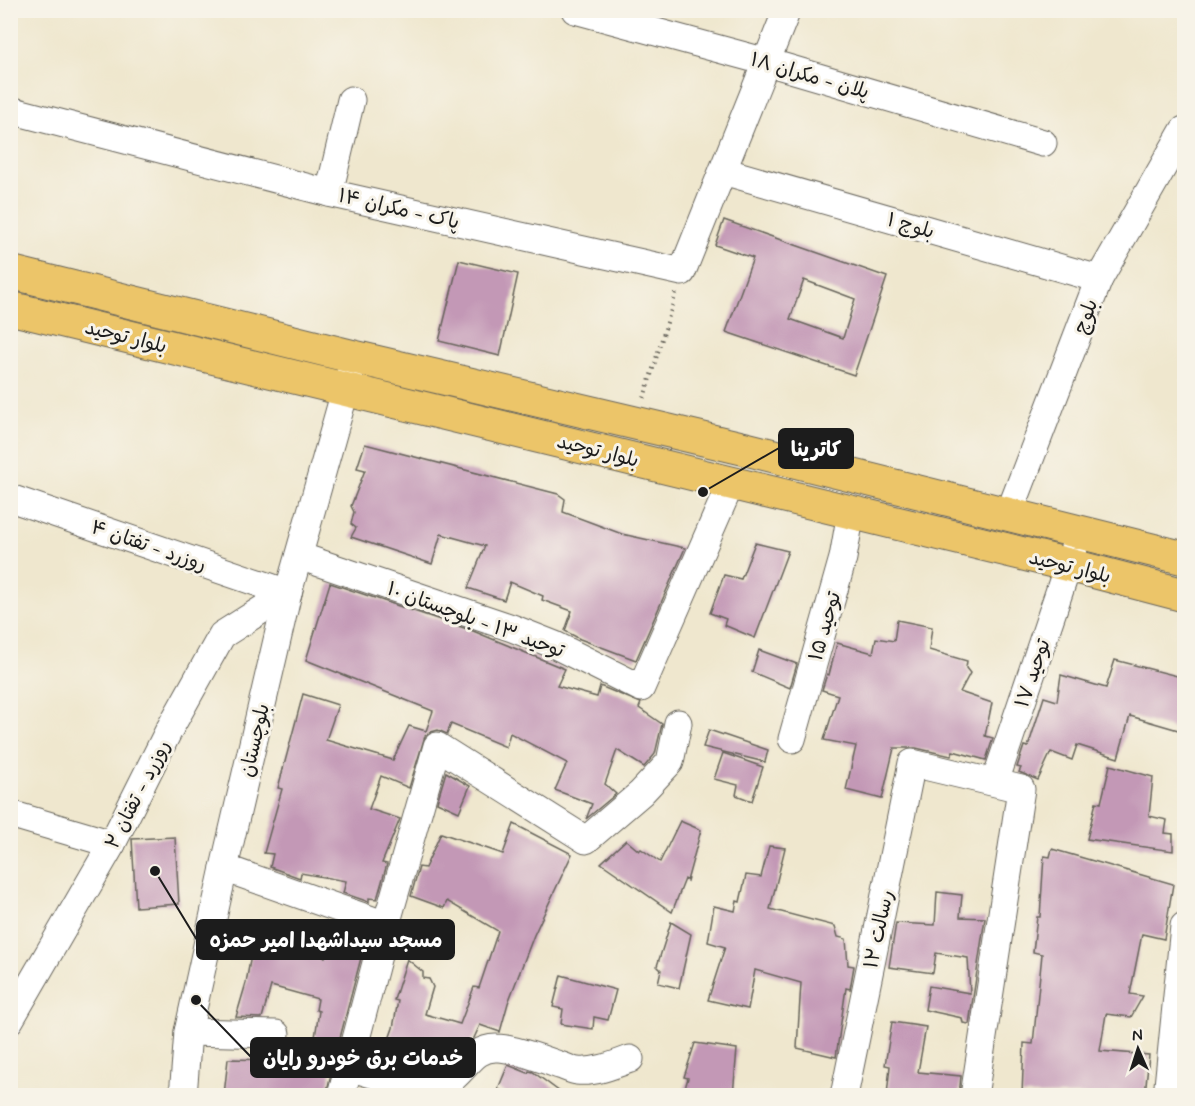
<svg xmlns="http://www.w3.org/2000/svg" width="1195" height="1106" font-family="Mynerve,'Playpen Sans Arabic',sans-serif">
  <style>
    .building { fill: #c398b6; fill-rule: evenodd }
    .lines { fill: none; stroke-linecap: round; stroke-linejoin: round }
    .minor-casing { stroke: #66635a; stroke-width: 29 }
    .major-casing { stroke: #66635a; stroke-width: 35 }
    .path { stroke: #66635a; stroke-width: 4; stroke-dasharray: 1.5 4.5; stroke-linecap: butt }
    .minor { stroke: #fff; stroke-width: 27 }
    .major { stroke: #ecc569; stroke-width: 33 }
    .labels { text-anchor: middle; stroke-width: 6; stroke-linejoin: round; paint-order: stroke }
    .street-label { font-size: 20px; fill: #1c1c1c; stroke: #f7f3e8 }
    .leader { fill: none; stroke: #1c1c1c; stroke-width: 2 }
    .callout-dot { fill: #1c1c1c; stroke: #f7f3e8; stroke-width: 2 }
    .callout { fill: #1c1c1c; stroke: #1c1c1c; stroke-width: 2 }
    .callout-label { font-size: 21px; text-anchor: middle; font-weight: bold; fill: #fff }
  </style>
  <rect width="100%" height="100%" fill="#f7f3e8"/>
  <filter id="ink" filterUnits="userSpaceOnUse"><feTurbulence type="fractalNoise" baseFrequency=".0167" numOctaves="2"/><feDisplacementMap in="SourceGraphic" scale="12" xChannelSelector="R" yChannelSelector="G"/><feConvolveMatrix kernelMatrix="1 2 1 2 8 2 1 2 1" color-interpolation-filters="sRGB"/></filter>
  <filter id="wash" filterUnits="userSpaceOnUse"><feTurbulence type="fractalNoise" baseFrequency=".008" numOctaves="4" result="noise"/><feDisplacementMap in="SourceGraphic" scale="24" xChannelSelector="R" yChannelSelector="G"/><feGaussianBlur stdDeviation="1.35" result="paint"/><feColorMatrix in="noise" values="0 0 0 0 0 0 0 0 0 0 0 0 0 0 0 0 0 1.4 0 .05"/><feComposite in="paint" operator="in"/></filter>
  <g filter="url(#wash)">
    <rect width="100%" height="100%" fill="#efe7ce"/>
    <g id="blocks">
      <g class="building">
        <path d="M 724,220 L 887,277 L 854,375 L 726,332 L 753,258 L 715,245 ZM 804,280 L 855,299 L 843,338 L 790,319 Z"/>
        <path d="M 459,260 L 518,274 L 500,356 L 439,341 Z"/>
        <path d="M 365,444 L 558,494 L 565,499 L 563,512 L 622,534 L 685,548 L 636,660 L 580,639 L 565,631 L 572,611 L 542,600 L 543,596 L 510,582 L 504,600 L 468,588 L 485,546 L 441,534 L 432,564 L 351,537 L 356,528 L 351,524 L 354,512 L 351,506 L 365,470 L 357,468 Z"/>
        <path d="M 755,543 L 788,551 L 755,638 L 724,625 L 726,619 L 710,613 L 724,575 L 741,579 Z"/>
        <path d="M 330,583 L 473,631 L 565,669 L 557,686 L 597,697 L 600,686 L 641,703 L 639,708 L 662,724 L 655,754 L 644,767 L 617,750 L 605,784 L 616,794 L 586,819 L 592,804 L 555,790 L 567,763 L 510,733 L 506,747 L 451,724 L 447,734 L 438,730 L 431,732 L 425,736 L 409,788 L 381,776 L 369,809 L 400,819 L 382,863 L 387,864 L 377,899 L 369,898 L 369,902 L 343,893 L 346,881 L 301,873 L 300,878 L 270,867 L 273,854 L 264,853 L 282,789 L 278,788 L 303,694 L 338,705 L 326,740 L 393,760 L 409,726 L 426,731 L 433,711 L 306,660 Z"/>
        <path d="M 897,620 L 932,627 L 929,650 L 967,661 L 966,668 L 970,673 L 960,692 L 992,703 L 985,736 L 993,738 L 986,760 L 953,751 L 951,756 L 916,748 L 894,748 L 882,799 L 846,790 L 856,746 L 824,740 L 838,695 L 822,690 L 827,674 L 829,675 L 837,643 L 873,653 L 876,638 L 894,641 Z"/>
        <path d="M 759,650 L 797,664 L 790,688 L 752,672 Z"/>
        <path d="M 1115,660 L 1185,678 L 1185,732 L 1130,716 L 1118,758 L 1077,745 L 1072,760 L 1051,752 L 1038,780 L 1019,772 L 1021,768 L 1017,767 L 1024,746 L 1028,747 L 1044,697 L 1057,701 L 1061,675 L 1106,688 Z"/>
        <path d="M 709,730 L 768,750 L 765,762 L 703,747 Z"/>
        <path d="M 723,753 L 763,767 L 752,801 L 736,795 L 738,785 L 714,779 Z"/>
        <path d="M 1110,765 L 1153,777 L 1149,816 L 1167,820 L 1165,833 L 1173,834 L 1173,851 L 1087,839 L 1096,802 L 1101,803 Z"/>
        <path d="M 446,772 L 470,786 L 459,812 L 437,802 Z"/>
        <path d="M 680,821 L 701,830 L 687,881 L 685,879 L 672,912 L 601,863 L 626,840 L 639,851 L 641,849 L 660,862 Z"/>
        <path d="M 514,824 L 572,854 L 534,935 L 508,1003 L 500,1032 L 480,1025 L 474,1038 L 455,1054 L 422,1044 L 420,1056 L 387,1045 L 393,1028 L 398,1001 L 394,1000 L 407,959 L 423,972 L 423,978 L 429,979 L 433,987 L 425,1014 L 460,1024 L 474,987 L 479,988 L 498,931 L 447,901 L 444,908 L 411,896 L 419,867 L 425,868 L 441,833 L 503,854 Z"/>
        <path d="M 175,837 L 179,904 L 136,907 L 132,839 Z"/>
        <path d="M 769,846 L 785,848 L 770,909 L 835,926 L 838,937 L 846,939 L 848,965 L 854,966 L 850,989 L 846,988 L 836,1057 L 797,1048 L 801,983 L 755,970 L 748,1009 L 708,1000 L 725,947 L 708,942 L 714,906 L 735,911 L 737,901 L 740,902 L 746,875 L 761,877 Z"/>
        <path d="M 1052,849 L 1173,884 L 1164,939 L 1142,934 L 1130,994 L 1143,996 L 1131,1017 L 1106,1014 L 1100,1051 L 1149,1055 L 1145,1095 L 1022,1095 L 1024,1043 L 1033,1044 L 1042,954 L 1033,952 L 1037,917 L 1040,917 L 1044,856 L 1050,857 Z"/>
        <path d="M 937,892 L 962,895 L 960,917 L 985,918 L 969,1024 L 963,1023 L 962,1018 L 925,1010 L 929,986 L 970,993 L 968,958 L 936,953 L 933,973 L 889,967 L 896,923 L 935,925 Z"/>
        <path d="M 671,922 L 691,934 L 679,988 L 658,983 L 661,970 L 657,966 Z"/>
        <path d="M 334,923 L 367,935 L 337,1049 L 314,1044 L 319,1011 L 316,1010 L 318,999 L 271,986 L 262,1018 L 236,1017 L 246,983 L 255,932 L 284,935 L 281,944 L 325,957 Z"/>
        <path d="M 561,975 L 616,990 L 608,1020 L 594,1017 L 593,1029 L 561,1024 L 563,1009 L 553,1007 Z"/>
        <path d="M 892,1022 L 926,1027 L 918,1072 L 961,1076 L 959,1095 L 887,1095 L 890,1066 L 885,1065 Z"/>
        <path d="M 695,1043 L 737,1049 L 733,1095 L 683,1095 L 688,1078 L 684,1077 Z"/>
        <path d="M 228,1059 L 334,1061 L 326,1095 L 224,1095 Z"/>
        <path d="M 508,1065 L 528,1073 L 529,1071 L 533,1072 L 564,1095 L 509,1095 L 498,1089 Z"/>
      </g>
    </g>
  </g>
  <g filter="url(#ink)">
    <use href="#blocks" fill-opacity="0" stroke="#66635a" stroke-width="1.5"/>
    <g class="lines">
      <g class="minor-casing">
        <g id="minor">
          <path d="M 575,10 L 767,62 L 1043,143"/>
          <path d="M 10,110 L 329,193 L 682,272 L 787,10"/>
          <path d="M 723,171 L 1099,279"/>
          <path d="M 329,193 L 351,100"/>
          <path d="M 10,498 L 288,593"/>
          <path d="M 1009,514 L 1099,279 L 1184,130"/>
          <path d="M 299,556 L 512,628 L 555,645 L 641,688 L 731,483"/>
          <path d="M 792,739 L 843,558 L 851,512"/>
          <path d="M 995,782 L 1075,545"/>
          <path d="M 10,814 L 112,844"/>
          <path d="M 224,868 L 386,925"/>
          <path d="M 10,1020 L 112,844 L 169,730 L 222,635 L 288,593"/>
          <path d="M 188,1032 L 276,1034"/>
          <path d="M 348,1067 C 371,1073 420,1092 442,1084 C 465,1076 470,1047 497,1048 C 513,1048 543,1059 559,1065 C 564,1066 571,1070 577,1071 C 594,1073 614,1065 630,1059"/>
          <path d="M 183,1096 L 188,1032 L 224,868 L 288,593 L 351,370"/>
          <path d="M 341,1096 L 386,925 L 437,746 L 586,840 L 641,793 L 670,762 L 678,723"/>
          <path d="M 844,1096 L 912,763 L 1021,789 L 974,1096"/>
          <path d="M 1167,1096 L 1184,926"/>
        </g>
      </g>
      <g class="major-casing">
        <g id="major">
          <path d="M 10,272 L 354,357 L 746,449 L 1184,558"/>
          <path d="M 10,308 L 1069,565 L 1184,595"/>
        </g>
      </g>
      <path class="path" d="M 644,398 L 676,293"/>
      <use href="#minor" class="minor"/>
      <use href="#major" class="major"/>
    </g>
  </g>
  <g class="labels">
    <g class="street-label">
      <text transform="translate(810 75) rotate(16)" y="7">پلان - مکران ۱۸</text>
      <text transform="translate(399 208) rotate(13)" y="7">پاک - مکران ۱۴</text>
      <text transform="translate(911 225) rotate(16)" y="7">بلوچ ۱</text>
      <text transform="translate(1085 316) rotate(-69)" y="7">بلوچ</text>
      <text transform="translate(126 336) rotate(14)" y="7">بلوار توحید</text>
      <text transform="translate(598 450) rotate(14)" y="7">بلوار توحید</text>
      <text transform="translate(149 545) rotate(19)" y="7">روزرد - تفتان ۴</text>
      <text transform="translate(1070 566) rotate(14)" y="7">بلوار توحید</text>
      <text transform="translate(476 619) rotate(20)" y="7">توحید ۱۳ - بلوچستان ۱۰</text>
      <text transform="translate(824 626) rotate(-74)" y="7">توحید ۱۵</text>
      <text transform="translate(1032 673) rotate(-71)" y="7">توحید ۱۷</text>
      <text transform="translate(254 740) rotate(-77)" y="7">بلوچستان</text>
      <text transform="translate(137 794) rotate(-63)" y="7">روزرد - تفتان ۲</text>
      <text transform="translate(878 929) rotate(-78)" y="7">رسالت ۱۲</text>
    </g>
  </g>
  <path class="leader" d="M703 492L779 448M155 871L197 940M196 1000L251 1057"/>
  <g class="callout-dot">
    <circle cx="703" cy="492" r="6"/>
    <circle cx="155" cy="871" r="6"/>
    <circle cx="196" cy="1000" r="6"/>
  </g>
  <g class="callout">
    <rect x="779" y="429" width="74" height="39" rx="6"/>
    <rect x="197" y="920" width="257" height="39" rx="6"/>
    <rect x="251" y="1038" width="224" height="39" rx="6"/>
  </g>
  <g class="callout-label">
    <text x="816" y="456">کاترینا</text>
    <text x="326" y="947">مسجد سیداشهدا امیر حمزه</text>
    <text x="363" y="1065">خدمات برق خودرو رایان</text>
  </g>
  <rect width="1195" height="1106" fill="none" stroke="#f7f3e8" stroke-width="36"/>
  <g transform="translate(1138 1049) rotate(357)" stroke="#f7f3e8" stroke-width="4.5" paint-order="stroke">
  <path d="M0-4.5L10 22L0 15L-10 22Z" fill="#1c1c1c"/>
  <text y="-9" font-size="16" font-weight="bold" text-anchor="middle" fill="#1c1c1c">N</text>
  </g>
</svg>
